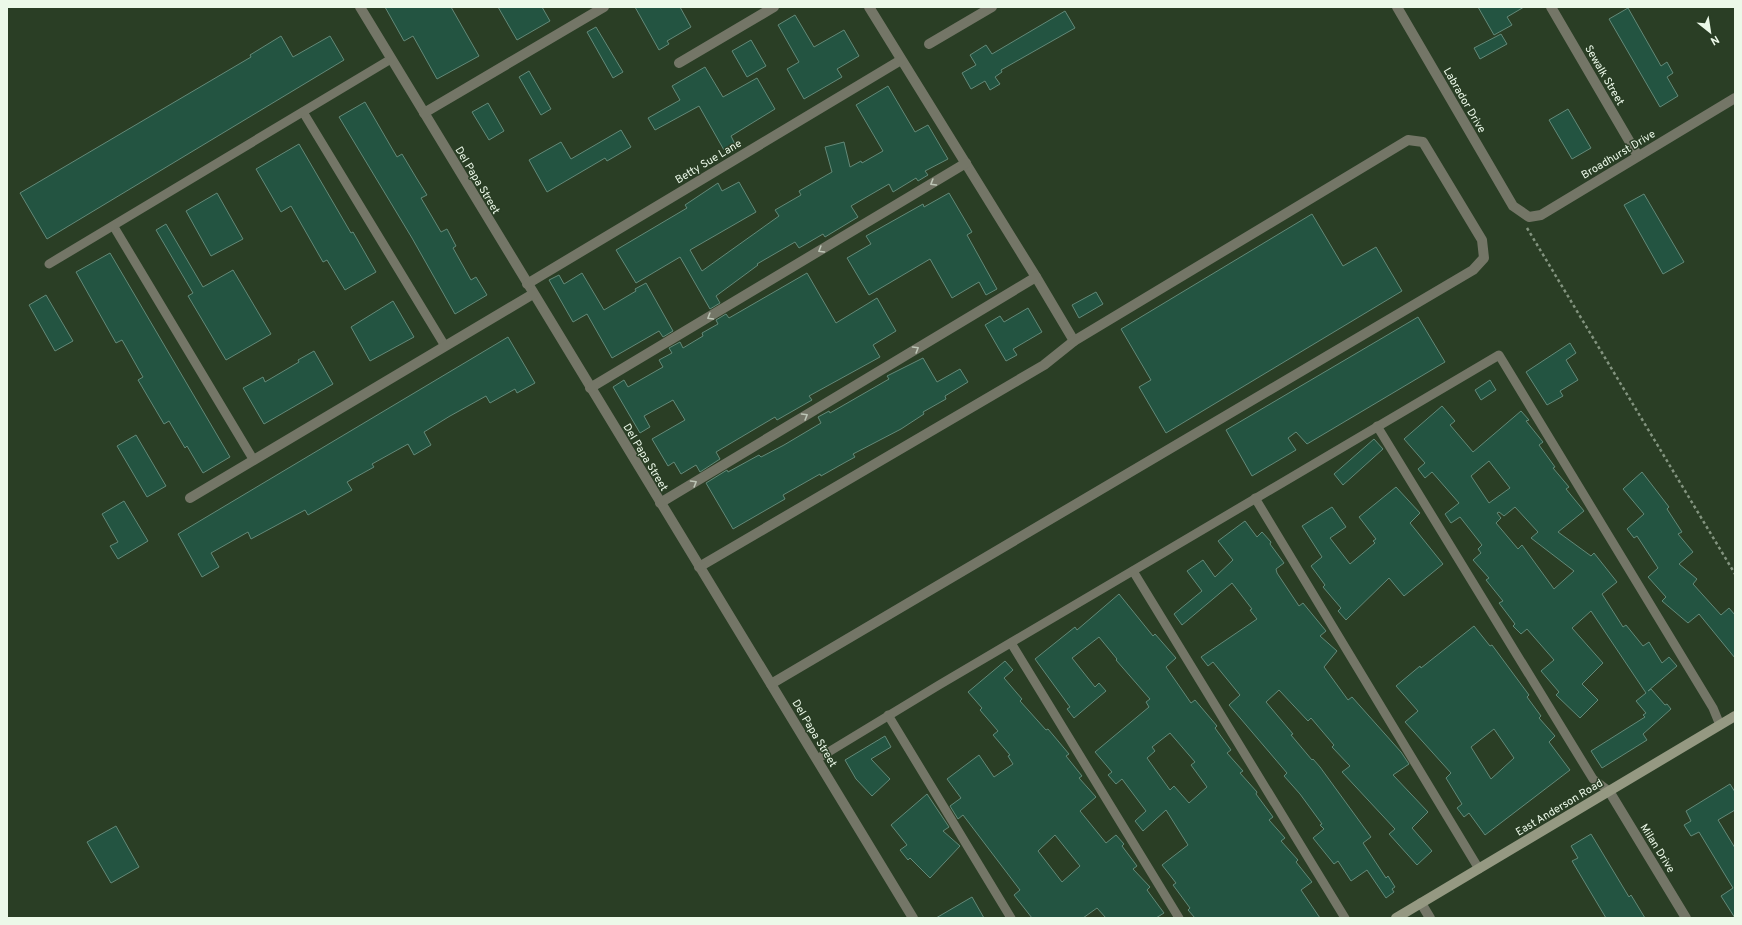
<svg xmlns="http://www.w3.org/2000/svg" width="1742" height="925" font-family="Overpass,sans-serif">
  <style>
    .building { fill: #235441; stroke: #638978; fill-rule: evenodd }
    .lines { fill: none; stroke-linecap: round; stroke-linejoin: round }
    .path { stroke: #83947f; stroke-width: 2.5; stroke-dasharray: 3 3; stroke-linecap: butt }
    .lane { stroke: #747667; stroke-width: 9 }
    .street { stroke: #747667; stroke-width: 10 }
    .secondary { stroke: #959982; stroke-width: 10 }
    .oneway { stroke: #bcc5b5 }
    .labels { text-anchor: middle; stroke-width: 3; stroke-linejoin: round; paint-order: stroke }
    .street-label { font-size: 11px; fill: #ecf9e9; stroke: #2a3e25 }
  </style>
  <rect width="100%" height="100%" fill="#2a3e25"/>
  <g class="building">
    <path d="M 385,7 L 451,7 L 479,56 L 437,79 L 413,36 L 404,41 Z"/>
    <path d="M 498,7 L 542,7 L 550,21 L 517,40 Z"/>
    <path d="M 635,7 L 680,7 L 691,27 L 667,41 L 669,44 L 659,50 Z"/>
    <path d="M 1478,7 L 1524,7 L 1507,17 L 1512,25 L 1494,35 Z"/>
    <path d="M 1628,8 L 1661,66 L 1667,62 L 1673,73 L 1667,77 L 1678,96 L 1660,107 L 1609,19 Z"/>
    <path d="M 1065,11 L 1075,28 L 1001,70 L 1002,72 L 995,77 L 1000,84 L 990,90 L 985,81 L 971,89 L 962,73 L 976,65 L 970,55 L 986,45 L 992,54 Z"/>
    <path d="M 795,15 L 814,47 L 844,30 L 859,56 L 837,69 L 842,77 L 804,99 L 787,69 L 799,62 L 778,25 Z"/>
    <path d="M 596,27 L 623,72 L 613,78 L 587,32 Z"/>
    <path d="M 1501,34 L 1507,44 L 1480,59 L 1474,48 Z"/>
    <path d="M 281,36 L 293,57 L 330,36 L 344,60 L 47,239 L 20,193 L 251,57 L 250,55 Z"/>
    <path d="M 751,40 L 766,66 L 747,77 L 732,51 Z"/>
    <path d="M 705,67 L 723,97 L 757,78 L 775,109 L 731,136 L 735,144 L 724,150 L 699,106 L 655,130 L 648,118 L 680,100 L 672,86 Z"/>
    <path d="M 529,71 L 551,109 L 541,115 L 519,77 Z"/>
    <path d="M 888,86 L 915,132 L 928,125 L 948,159 L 925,171 L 928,175 L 918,181 L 916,178 L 893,192 L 889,184 L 851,206 L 858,217 L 825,237 L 823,234 L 799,248 L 795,242 L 757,264 L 758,265 L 716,296 L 720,303 L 710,309 L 680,257 L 636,283 L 616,250 L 687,208 L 685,205 L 718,183 L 722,191 L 739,182 L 756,212 L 690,250 L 702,271 L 779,216 L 775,210 L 801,195 L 799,191 L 832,172 L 825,147 L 844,142 L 850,167 L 861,161 L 862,163 L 883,151 L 856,105 Z"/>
    <path d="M 365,102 L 397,157 L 402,154 L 417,179 L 427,195 L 421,198 L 441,232 L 447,229 L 456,246 L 453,248 L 471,280 L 476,277 L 487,295 L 455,314 L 412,238 L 339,117 Z"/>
    <path d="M 488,103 L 504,131 L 489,140 L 472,112 Z"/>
    <path d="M 1568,109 L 1591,148 L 1572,159 L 1549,120 Z"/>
    <path d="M 621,130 L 631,147 L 607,161 L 605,158 L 547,192 L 529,160 L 561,142 L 571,159 Z"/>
    <path d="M 299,144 L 351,233 L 353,232 L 376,272 L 345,290 L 327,260 L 323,262 L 291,206 L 281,212 L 256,169 Z"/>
    <path d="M 217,193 L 243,239 L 211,256 L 186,211 Z"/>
    <path d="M 949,193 L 972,232 L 967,235 L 997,289 L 986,295 L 979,282 L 952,298 L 930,259 L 869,295 L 847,258 L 871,244 L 866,236 L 923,204 L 924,207 Z"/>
    <path d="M 1644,194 L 1684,262 L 1663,274 L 1624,205 Z"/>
    <path d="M 1312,214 L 1343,266 L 1376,247 L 1402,291 L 1166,433 L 1139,387 L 1151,380 L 1121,329 Z"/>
    <path d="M 166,224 L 203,287 L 233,270 L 271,334 L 226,360 L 188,296 L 193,293 L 156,230 Z"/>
    <path d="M 110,253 L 230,457 L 203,473 L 187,446 L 185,448 L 169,421 L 164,424 L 138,380 L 143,377 L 122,340 L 116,343 L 76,272 Z"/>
    <path d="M 582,273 L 604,310 L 636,291 L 635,289 L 646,283 L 673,331 L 663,337 L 659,331 L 612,358 L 587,314 L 573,322 L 549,280 L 559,275 L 564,284 Z"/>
    <path d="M 807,273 L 836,323 L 877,298 L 896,331 L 873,345 L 880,357 L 809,396 L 812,400 L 777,420 L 775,417 L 716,452 L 720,459 L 700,472 L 696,465 L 681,474 L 674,462 L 668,466 L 652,439 L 685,420 L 673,400 L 644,416 L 650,427 L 640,433 L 613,387 L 624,380 L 628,387 L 663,367 L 659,360 L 672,353 L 669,348 L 680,342 L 683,348 L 703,336 L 702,333 L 718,324 L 716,320 L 726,314 L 729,318 Z"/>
    <path d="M 1096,292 L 1103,304 L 1079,318 L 1072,305 Z"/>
    <path d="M 46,295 L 73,341 L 55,351 L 29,305 Z"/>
    <path d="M 393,301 L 414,337 L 370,361 L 351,327 Z"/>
    <path d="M 1028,308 L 1042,332 L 1013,349 L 1017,355 L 1006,361 L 985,325 L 1000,316 L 1004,322 Z"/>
    <path d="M 1418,317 L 1445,362 L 1307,444 L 1296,432 L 1288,438 L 1296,450 L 1252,476 L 1226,430 Z"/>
    <path d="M 508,337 L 535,383 L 517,393 L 515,389 L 490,403 L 486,396 L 450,416 L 424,432 L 431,445 L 414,455 L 408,444 L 372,464 L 374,467 L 347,482 L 352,490 L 308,515 L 305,510 L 251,539 L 248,532 L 211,553 L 219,567 L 202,577 L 178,534 Z"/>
    <path d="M 1570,343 L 1576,353 L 1566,360 L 1578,380 L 1560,391 L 1563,396 L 1547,405 L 1526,372 Z"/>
    <path d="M 314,351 L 333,384 L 264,424 L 243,388 L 263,377 L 265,382 L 299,362 L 298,360 Z"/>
    <path d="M 923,358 L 937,382 L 960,369 L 968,382 L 945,396 L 946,399 L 923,412 L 924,414 L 901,429 L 853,454 L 855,457 L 844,463 L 821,476 L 820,474 L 783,495 L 785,499 L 733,529 L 706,483 L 727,470 L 728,472 L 759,455 L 761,457 L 784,445 L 821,423 L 818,417 L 829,411 L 830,413 L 889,379 L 887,376 Z"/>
    <path d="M 1490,380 L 1496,390 L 1481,400 L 1475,390 Z"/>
    <path d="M 1442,406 L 1455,421 L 1450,425 L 1473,452 L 1521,411 L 1529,420 L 1526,421 L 1543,442 L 1539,445 L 1555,467 L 1553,468 L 1569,487 L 1566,489 L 1584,511 L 1558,532 L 1591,556 L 1594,553 L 1617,582 L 1602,594 L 1623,627 L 1626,625 L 1643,646 L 1649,642 L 1662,663 L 1669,657 L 1677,666 L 1648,691 L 1651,689 L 1665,705 L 1667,704 L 1671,709 L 1643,734 L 1647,740 L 1602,768 L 1591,751 L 1645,717 L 1643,715 L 1646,713 L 1636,701 L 1646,693 L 1591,611 L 1572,628 L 1603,663 L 1582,684 L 1598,700 L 1580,718 L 1556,695 L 1559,692 L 1541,671 L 1554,660 L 1527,629 L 1521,634 L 1513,626 L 1515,624 L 1499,603 L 1503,601 L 1486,580 L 1489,578 L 1473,560 L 1481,553 L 1478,549 L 1482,545 L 1460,517 L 1451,523 L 1445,514 L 1459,503 L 1432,472 L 1425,478 L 1418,469 L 1425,463 L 1404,439 ZM 1489,461 L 1510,488 L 1489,503 L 1471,476 ZM 1515,507 L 1538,532 L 1531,538 L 1574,571 L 1554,589 L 1522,545 L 1518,549 L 1496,523 L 1501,518 L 1497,513 L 1499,512 L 1504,516 Z"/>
    <path d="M 136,435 L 166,486 L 147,497 L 117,446 Z"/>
    <path d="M 1374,439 L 1383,449 L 1343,485 L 1334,474 Z"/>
    <path d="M 1642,472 L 1669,507 L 1667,509 L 1682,532 L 1678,534 L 1693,552 L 1679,564 L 1697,579 L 1693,584 L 1721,615 L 1729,608 L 1735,615 L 1735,658 L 1699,614 L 1688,623 L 1662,601 L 1666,597 L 1648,577 L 1658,568 L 1637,536 L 1634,538 L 1627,529 L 1644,514 L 1623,489 Z"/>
    <path d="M 1396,487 L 1420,513 L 1410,523 L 1443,564 L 1404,596 L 1389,578 L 1346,620 L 1338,611 L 1341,608 L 1323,587 L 1325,585 L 1311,566 L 1322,557 L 1302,526 L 1332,507 L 1346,527 L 1330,538 L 1350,564 L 1375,543 L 1373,541 L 1376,539 L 1359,517 Z"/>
    <path d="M 124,501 L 148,541 L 118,559 L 110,546 L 118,542 L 102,514 Z"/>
    <path d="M 1245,521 L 1257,537 L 1262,532 L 1271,542 L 1270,544 L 1284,563 L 1276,569 L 1277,573 L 1299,606 L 1303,603 L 1326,631 L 1320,636 L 1337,651 L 1324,667 L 1348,700 L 1352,697 L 1401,752 L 1409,764 L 1393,775 L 1428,812 L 1412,828 L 1432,851 L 1417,865 L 1389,834 L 1395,829 L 1342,772 L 1350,766 L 1332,747 L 1334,745 L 1311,718 L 1308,721 L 1279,690 L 1266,702 L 1293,734 L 1291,735 L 1312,760 L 1313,759 L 1320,767 L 1371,837 L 1363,843 L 1386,878 L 1388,876 L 1395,887 L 1392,889 L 1394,892 L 1386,898 L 1367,870 L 1351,881 L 1338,861 L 1334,864 L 1313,838 L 1324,829 L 1320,825 L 1322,824 L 1300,794 L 1284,776 L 1287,773 L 1229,705 L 1240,695 L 1213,662 L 1208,666 L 1201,657 L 1257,619 L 1250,610 L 1252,609 L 1232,583 L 1182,625 L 1174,614 L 1202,591 L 1187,571 L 1203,560 L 1215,577 L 1233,560 L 1218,541 Z"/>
    <path d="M 1119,594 L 1153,636 L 1155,634 L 1176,658 L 1166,667 L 1191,703 L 1195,700 L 1217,726 L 1215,728 L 1231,750 L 1227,753 L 1243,771 L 1240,773 L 1257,792 L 1256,794 L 1273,817 L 1269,820 L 1285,838 L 1281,841 L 1298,860 L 1296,862 L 1312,882 L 1301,890 L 1320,918 L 1195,918 L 1188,910 L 1190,908 L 1173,885 L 1176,883 L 1162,865 L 1188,845 L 1166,810 L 1143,831 L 1135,821 L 1146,811 L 1122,779 L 1116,784 L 1108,775 L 1112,772 L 1095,752 L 1149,707 L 1146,702 L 1150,699 L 1116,660 L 1117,659 L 1099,637 L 1072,658 L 1095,687 L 1099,683 L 1106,691 L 1074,718 L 1067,709 L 1070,707 L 1035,659 L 1075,627 L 1077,630 ZM 1170,733 L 1195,762 L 1191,765 L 1207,787 L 1189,803 L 1174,786 L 1170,790 L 1147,758 L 1155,751 L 1152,747 Z"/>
    <path d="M 1474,626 L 1490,646 L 1492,645 L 1529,695 L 1527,697 L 1541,716 L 1539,718 L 1555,736 L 1549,742 L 1570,770 L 1485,835 L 1469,813 L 1464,817 L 1457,808 L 1462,804 L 1446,778 L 1451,773 L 1405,722 L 1418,711 L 1396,686 L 1420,666 L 1421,668 ZM 1494,729 L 1514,758 L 1491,779 L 1471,747 Z"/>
    <path d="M 1005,661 L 1013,670 L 1004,678 L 1022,699 L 1020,701 L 1046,730 L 1048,729 L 1069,754 L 1066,756 L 1082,776 L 1079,778 L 1096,797 L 1080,811 L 1106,843 L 1116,835 L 1124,844 L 1122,846 L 1137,866 L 1133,869 L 1150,887 L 1147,890 L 1164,913 L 1156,918 L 1106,918 L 1097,908 L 1083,918 L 1032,918 L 1014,895 L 1020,890 L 963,815 L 958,819 L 950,806 L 961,798 L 947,779 L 979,755 L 994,777 L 1013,764 L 1008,756 L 1010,755 L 993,735 L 998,731 L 980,710 L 982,708 L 968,692 ZM 1055,835 L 1080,866 L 1062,882 L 1038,851 Z"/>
    <path d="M 885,736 L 891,747 L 871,759 L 890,779 L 872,796 L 856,779 L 845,760 Z"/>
    <path d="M 1730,784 L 1735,792 L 1735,810 L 1718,820 L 1735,848 L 1735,918 L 1721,896 L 1733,888 L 1699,832 L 1691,836 L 1684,825 L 1691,821 L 1686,811 Z"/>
    <path d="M 927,794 L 949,827 L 943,831 L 960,846 L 930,878 L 910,858 L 908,860 L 900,850 L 907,845 L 891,825 Z"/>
    <path d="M 116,826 L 139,867 L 111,883 L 87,842 Z"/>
    <path d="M 1591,834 L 1629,897 L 1631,895 L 1645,918 L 1606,918 L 1572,861 L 1578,858 L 1571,846 Z"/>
    <path d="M 972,897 L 984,918 L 936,918 Z"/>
  </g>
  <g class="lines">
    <path class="path" d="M 1527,228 L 1735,574"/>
    <g class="lane">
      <path d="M 303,112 L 445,346"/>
      <path d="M 114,227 L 253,459"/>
      <path d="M 49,264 L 391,59"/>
      <path d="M 1377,426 L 1593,779 L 1609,791"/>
      <path d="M 1255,498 L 1479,869"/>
      <path d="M 1133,571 L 1345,918"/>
      <path d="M 1011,643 L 1179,918"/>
      <path d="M 888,715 L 1011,918"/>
      <path d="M 817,759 L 939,685 L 1499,355 L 1713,708 L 1720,725"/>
    </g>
    <g class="street">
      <path d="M 360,7 L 913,918"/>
      <path d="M 869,7 L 1036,277 L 1074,341"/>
      <path d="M 1397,7 L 1513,206 L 1529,217 L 1541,215 L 1735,98"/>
      <path d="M 1551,7 L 1638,156"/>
      <path d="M 929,44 L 992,7"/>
      <path d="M 679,63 L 774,7"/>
      <path d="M 424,113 L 604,7"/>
      <path d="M 527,284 L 901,60"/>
      <path d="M 590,388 L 966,163"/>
      <path d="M 190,498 L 533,294"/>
      <path d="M 660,503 L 1036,277"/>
      <path d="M 699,567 L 1044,365 L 1074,341 L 1408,140 L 1423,142 L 1482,240 L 1484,258 L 1473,270 L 771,684"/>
      <path d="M 1609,791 L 1686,918"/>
      <path d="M 1421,903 L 1430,918"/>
    </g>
    <path class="secondary" d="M 1396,918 L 1735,716"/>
  </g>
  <defs><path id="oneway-chevron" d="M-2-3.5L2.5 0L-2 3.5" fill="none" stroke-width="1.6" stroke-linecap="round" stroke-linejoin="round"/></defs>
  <g class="oneway">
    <use href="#oneway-chevron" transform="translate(933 183) rotate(149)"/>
    <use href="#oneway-chevron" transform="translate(821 250) rotate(149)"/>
    <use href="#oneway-chevron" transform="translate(710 317) rotate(149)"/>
    <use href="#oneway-chevron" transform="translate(916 349) rotate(-31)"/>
    <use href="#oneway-chevron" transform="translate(805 416) rotate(-31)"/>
    <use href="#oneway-chevron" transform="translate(694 483) rotate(-31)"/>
  </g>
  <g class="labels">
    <g class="street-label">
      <text transform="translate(1605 75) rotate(60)" y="4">Sewalk Street</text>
      <text transform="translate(1465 100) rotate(60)" y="4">Labrador Drive</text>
      <text transform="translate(1618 154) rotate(-31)" y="4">Broadhurst Drive</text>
      <text transform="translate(708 161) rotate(-31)" y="4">Betty Sue Lane</text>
      <text transform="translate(478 180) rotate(59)" y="4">Del Papa Street</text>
      <text transform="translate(646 457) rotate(59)" y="4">Del Papa Street</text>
      <text transform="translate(815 733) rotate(59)" y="4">Del Papa Street</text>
      <text transform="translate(1559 807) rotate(-31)" y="4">East Anderson Road</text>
      <text transform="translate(1658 848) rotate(58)" y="4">Milan Drive</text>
    </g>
  </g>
  <rect width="1742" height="925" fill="none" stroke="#ecf9e9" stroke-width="16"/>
  <g transform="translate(1710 32) rotate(150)" stroke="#2a3e25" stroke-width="3" paint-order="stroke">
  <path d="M0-3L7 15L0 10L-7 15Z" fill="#ecf9e9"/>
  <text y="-6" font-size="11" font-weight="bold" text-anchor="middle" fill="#ecf9e9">N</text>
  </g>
</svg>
